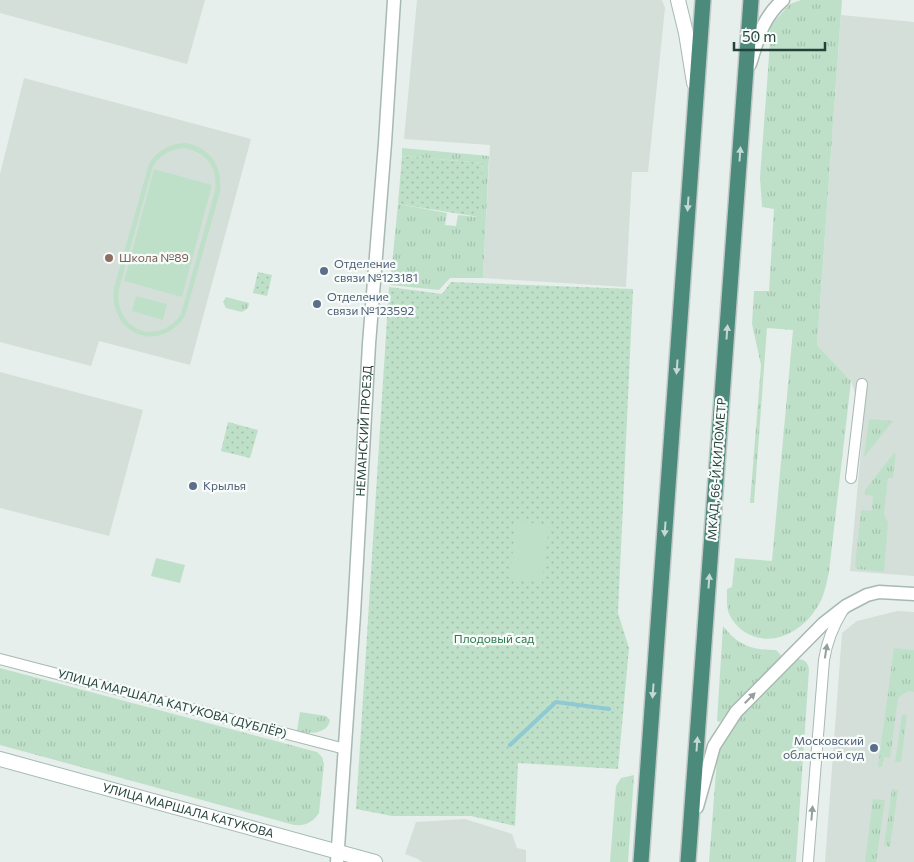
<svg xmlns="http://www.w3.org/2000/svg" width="914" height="862" font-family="Commissioner,sans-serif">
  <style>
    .built { fill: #d4dfda }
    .grass { fill: url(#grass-tufts) }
    .park { fill: url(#park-dots) }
    .pitch { fill: #bfe0c8; fill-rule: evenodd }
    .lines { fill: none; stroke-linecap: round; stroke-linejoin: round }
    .stream { stroke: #8ec9d4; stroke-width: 4 }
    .minor-casing { stroke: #a8b8b2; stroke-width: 12 }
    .tertiary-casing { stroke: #a8b8b2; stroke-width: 15 }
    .secondary-casing { stroke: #a4bbb3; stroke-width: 16 }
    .trunk-casing { stroke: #c2cac8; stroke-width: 18 }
    .minor { stroke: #fff; stroke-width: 10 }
    .tertiary { stroke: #fff; stroke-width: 12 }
    .secondary { stroke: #fff; stroke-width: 14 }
    .trunk { stroke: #4c8a7c; stroke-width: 15 }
    .oneway { fill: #c4d9d4 }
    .oneway2 { fill: #92a09c }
    .education-dot { fill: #8d6e63; stroke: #f7fbf9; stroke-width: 2 }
    .service-dot { fill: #5c6f8a; stroke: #f7fbf9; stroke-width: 2 }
    .labels { text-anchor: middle; stroke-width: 4.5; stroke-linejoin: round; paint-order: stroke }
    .education-label { font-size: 12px; fill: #785e54; stroke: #f7fbf9; text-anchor: start }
    .service-label { font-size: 12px; fill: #4e5e75; stroke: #f7fbf9; text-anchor: start }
    .street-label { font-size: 12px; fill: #24423a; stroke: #f7fbf9 }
    .park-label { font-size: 12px; fill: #2d7a4b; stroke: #f7fbf9 }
  </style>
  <defs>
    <pattern id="grass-tufts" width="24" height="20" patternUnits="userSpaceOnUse" patternTransform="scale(1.25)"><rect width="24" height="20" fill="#bfe0c8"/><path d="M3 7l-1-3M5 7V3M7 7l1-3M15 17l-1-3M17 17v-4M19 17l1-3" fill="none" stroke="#a4c1ad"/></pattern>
    <pattern id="park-dots" width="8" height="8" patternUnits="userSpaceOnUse" patternTransform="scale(1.25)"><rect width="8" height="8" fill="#bfe0c8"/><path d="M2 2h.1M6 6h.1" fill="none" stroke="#a4c1ad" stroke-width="1.8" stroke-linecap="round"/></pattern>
  </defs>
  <rect width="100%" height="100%" fill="#e6efeb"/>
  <g class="built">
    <path d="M 0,0 L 205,0 L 187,64 L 0,13 Z"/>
    <path d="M 417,0 L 662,0 L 665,8 L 648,172 L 632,172 L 626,287 L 483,278 L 490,145 L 404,139 Z"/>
    <path d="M 841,15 L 914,22 L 914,576 L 850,571 L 866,394 L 855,393 L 851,381 L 817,345 Z"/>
    <path d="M 24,78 L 251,139 L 190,365 L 99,341 L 91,366 L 0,342 L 0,174 Z"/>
    <path d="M 0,372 L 143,410 L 109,536 L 0,508 Z"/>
    <path d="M 897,611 L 914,612 L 914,862 L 825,862 L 842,633 L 857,621 Z"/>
    <path d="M 465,819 L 512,834 L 517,848 L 526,850 L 526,862 L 422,862 L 418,859 L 405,854 L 416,822 Z"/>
  </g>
  <g class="grass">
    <path d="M 801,0 L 842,0 L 817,345 L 851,381 L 829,572 C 826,585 824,598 816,609 C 801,633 769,649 743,631 C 738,627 733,622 730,616 C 726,608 727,599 727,589 L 732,587 L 735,558 L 772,561 L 793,330 L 767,328 L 754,503 L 750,503 L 761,365 L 752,324 L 754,291 L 769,291 L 774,209 L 762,207 L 760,177 L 770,43 L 770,26 L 790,4 Z"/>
    <path d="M 402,148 L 489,156 L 483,278 L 450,278 L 439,290 L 390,285 L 398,204 L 447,213 L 445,225 L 456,226 L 458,215 L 478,217 L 483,163 L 402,156 Z"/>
    <path d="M 226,297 L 249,303 L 248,308 L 242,312 L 226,308 L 223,302 Z"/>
    <path d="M 869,419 L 893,421 L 864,457 Z"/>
    <path d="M 894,453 L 896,454 L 893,478 L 888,478 L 884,514 L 888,523 L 884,572 L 858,569 L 855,566 L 861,510 L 872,511 L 873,496 L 865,495 L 865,490 Z"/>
    <path d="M 723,626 C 739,646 752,650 776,650 L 781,655 L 780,659 L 731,708 L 720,722 L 717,721 Z"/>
    <path d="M 894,648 L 914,650 L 914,692 L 908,691 L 898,698 L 890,758 L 884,757 L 882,767 L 878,767 Z"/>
    <path d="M 795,659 C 804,659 808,661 809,670 L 796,862 L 709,862 L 717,759 L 721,743 L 728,728 Z"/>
    <path d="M 0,668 L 317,752 L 322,757 L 324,764 L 319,813 C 313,822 306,826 294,825 L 0,745 Z"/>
    <path d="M 300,712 L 326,716 L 330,720 C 327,735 309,734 297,731 Z"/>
    <path d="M 902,715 L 907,715 L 901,762 L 895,762 Z"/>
    <path d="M 634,775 L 628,862 L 610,862 L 616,786 L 621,778 Z"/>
    <path d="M 892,789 L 898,790 L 890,847 L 884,846 Z"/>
    <path d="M 873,799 L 885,800 L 876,862 L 865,862 Z"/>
  </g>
  <g class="park">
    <path d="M 402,156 L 483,163 L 479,217 L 398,204 Z"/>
    <path d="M 258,272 L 272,275 L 267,296 L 253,293 Z"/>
    <path d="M 451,282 L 633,289 L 618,613 L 629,648 L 618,769 L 518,763 L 515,826 L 471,816 L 392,816 L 356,809 L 389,287 L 442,294 Z"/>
    <path d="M 228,422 L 258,430 L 250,458 L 221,451 Z"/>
  </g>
  <g class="pitch">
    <path d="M 185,143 C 210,147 223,166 220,192 L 185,316 C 159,355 108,334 114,288 L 149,164 C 158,150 168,144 185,143 ZM 184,148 C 207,152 218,168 215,191 L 181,314 C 158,348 113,330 119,289 L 153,166 C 161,155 170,149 184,148 Z"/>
    <path d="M 154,169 L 212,185 L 182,297 L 124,281 Z"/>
    <path d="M 136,296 L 167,304 L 163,320 L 132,311 Z"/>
    <path d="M 516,521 L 549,525 L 542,583 L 510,578 Z"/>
    <path d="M 156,558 L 185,565 L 180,583 L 151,576 Z"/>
  </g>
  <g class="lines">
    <path class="stream" d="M 510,745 L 556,702 L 609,709"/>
    <g class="minor-casing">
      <g id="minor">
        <path d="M 851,478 L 862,384"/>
        <path d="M 0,659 L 345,749"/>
        <path d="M 808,862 L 824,660 C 827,641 833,626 843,610"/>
      </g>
    </g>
    <g class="tertiary-casing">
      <g id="tertiary">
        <path d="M 750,64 C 758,39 762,18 783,0"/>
        <path d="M 697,807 L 714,746 L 736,712 L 823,624 L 846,606 L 867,595 L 879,592 L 914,594"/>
        <path id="s1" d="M 337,862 L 354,614 L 369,344 L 385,143 L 394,0"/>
      </g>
    </g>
    <g class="secondary-casing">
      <g id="secondary">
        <path d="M 678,0 L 686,33 L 694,83"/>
        <path id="s2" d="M 0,759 L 375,862"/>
      </g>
    </g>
    <g class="trunk-casing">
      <g id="trunk">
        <path d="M 641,862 L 703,0"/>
        <path d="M 688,862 L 751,0"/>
      </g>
    </g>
    <use href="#minor" class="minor"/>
    <use href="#tertiary" class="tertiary"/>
    <use href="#secondary" class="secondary"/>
    <use href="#trunk" class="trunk"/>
  </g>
  <defs><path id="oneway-solid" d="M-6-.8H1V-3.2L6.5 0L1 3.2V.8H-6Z" transform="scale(1.25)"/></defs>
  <g class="oneway">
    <use href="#oneway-solid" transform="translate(740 154) rotate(-86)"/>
    <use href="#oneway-solid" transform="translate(688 204) rotate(94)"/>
    <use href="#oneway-solid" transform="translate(727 332) rotate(-86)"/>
    <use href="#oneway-solid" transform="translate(677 367) rotate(94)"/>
    <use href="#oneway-solid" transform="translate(665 529) rotate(94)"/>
    <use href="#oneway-solid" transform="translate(709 581) rotate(-86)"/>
    <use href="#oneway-solid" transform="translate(653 691) rotate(94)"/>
    <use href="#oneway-solid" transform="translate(697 744) rotate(-86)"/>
  </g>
  <g class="oneway2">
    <use href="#oneway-solid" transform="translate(826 651) rotate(-81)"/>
    <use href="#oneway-solid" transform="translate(750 698) rotate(-45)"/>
    <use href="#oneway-solid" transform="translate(812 813) rotate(-85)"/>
  </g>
  <circle class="education-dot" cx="109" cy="258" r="5"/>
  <g class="service-dot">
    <circle cx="324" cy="271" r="5"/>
    <circle cx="317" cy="304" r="5"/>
    <circle cx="193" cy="486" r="5"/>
    <circle cx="874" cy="748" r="5"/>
  </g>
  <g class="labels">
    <g class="education-label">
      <text x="119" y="262">Школа №89</text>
    </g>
    <g class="service-label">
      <text x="334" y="268">Отделение<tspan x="334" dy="14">связи №123181</tspan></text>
      <text x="327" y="301">Отделение<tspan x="327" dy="14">связи №123592</tspan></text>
      <text x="203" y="490">Крылья</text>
      <text x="864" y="745" text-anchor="end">Московский<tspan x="864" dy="14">областной суд</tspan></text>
    </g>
    <g class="street-label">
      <text dy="4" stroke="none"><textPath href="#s1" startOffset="432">НЕМАНСКИЙ ПРОЕЗД</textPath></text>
      <text transform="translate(717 469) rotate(-86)" y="4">МКАД, 66-Й КИЛОМЕТР</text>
      <text transform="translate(172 704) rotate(15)" y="4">УЛИЦА МАРШАЛА КАТУКОВА (ДУБЛЁР)</text>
      <text dy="4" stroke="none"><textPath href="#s2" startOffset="195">УЛИЦА МАРШАЛА КАТУКОВА</textPath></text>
    </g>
    <g class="park-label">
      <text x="494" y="643">Плодовый сад</text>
    </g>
  </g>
  <path d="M734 42v8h91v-8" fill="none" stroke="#24423a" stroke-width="2.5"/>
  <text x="742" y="42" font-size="15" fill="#24423a" stroke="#f7fbf9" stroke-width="4" paint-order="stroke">50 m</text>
</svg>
